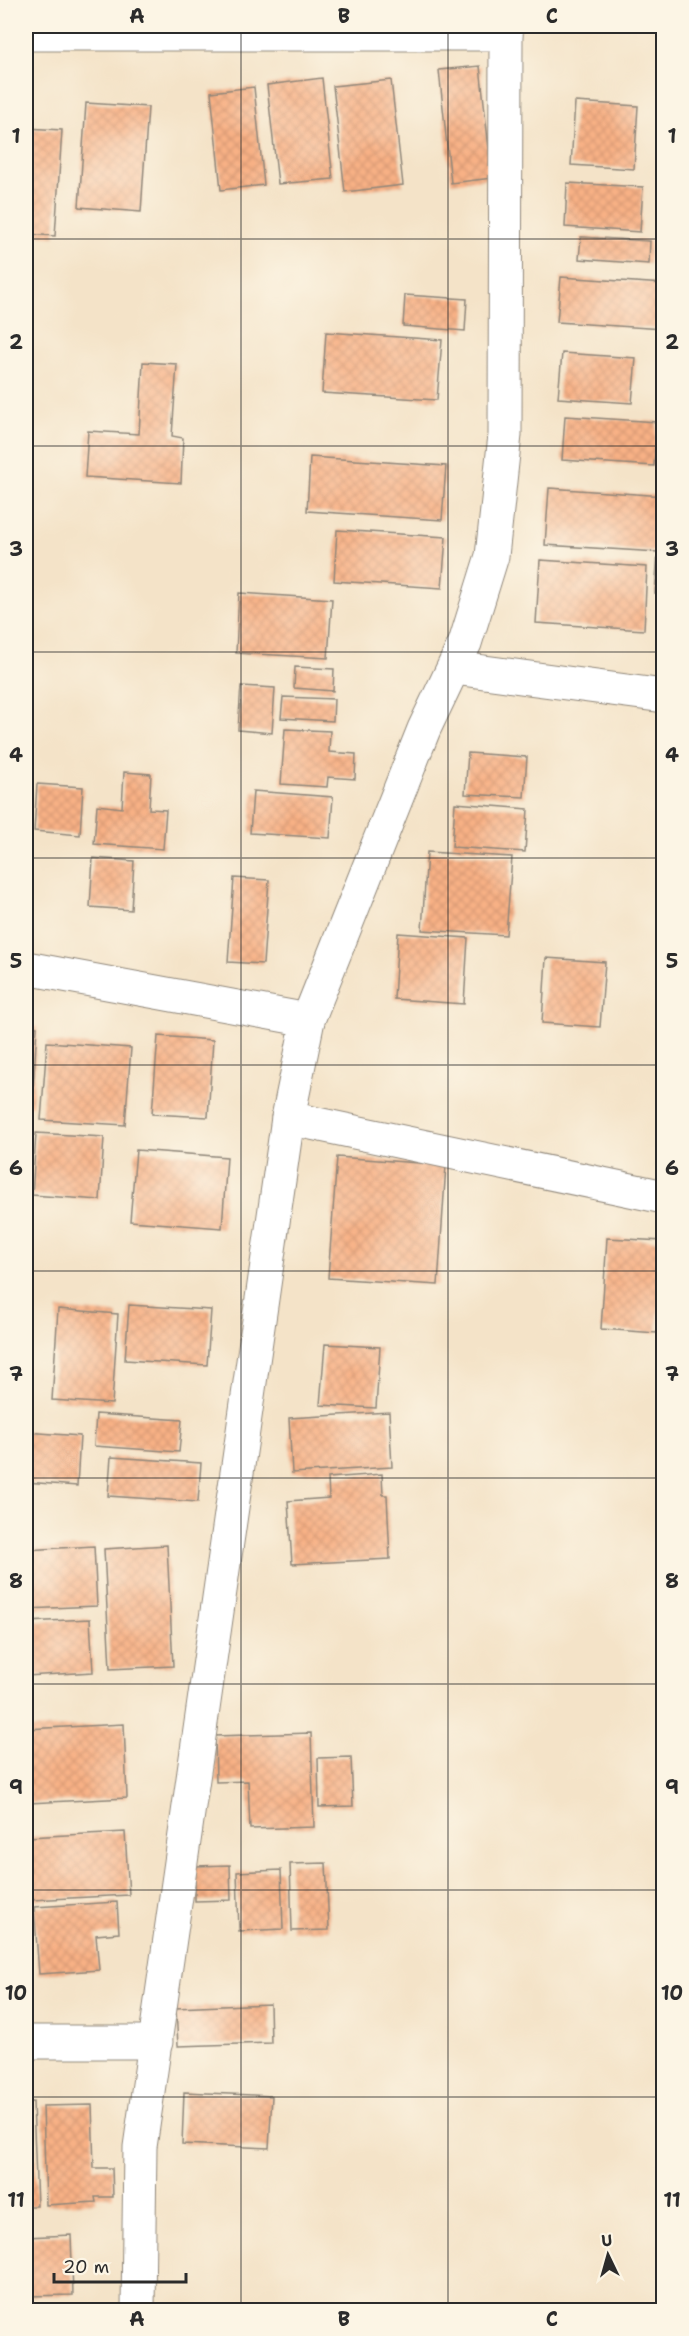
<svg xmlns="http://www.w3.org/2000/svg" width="689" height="2336" font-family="'Shantell Sans',sans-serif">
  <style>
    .building { fill: url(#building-cross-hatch) }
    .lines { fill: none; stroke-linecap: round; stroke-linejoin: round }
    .street-casing { stroke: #90877a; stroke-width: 35 }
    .street { stroke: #fff; stroke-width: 33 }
    .grid { fill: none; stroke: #2b2b2b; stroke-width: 1.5; stroke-opacity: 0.55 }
    .neatline { fill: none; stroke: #2b2b2b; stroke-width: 2 }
    .grid-label { font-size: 20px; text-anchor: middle; font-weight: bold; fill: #2b2b2b }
  </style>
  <defs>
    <pattern id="building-cross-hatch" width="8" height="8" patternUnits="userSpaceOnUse" patternTransform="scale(1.5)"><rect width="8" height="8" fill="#f8b185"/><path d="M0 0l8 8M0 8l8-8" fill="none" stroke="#d59873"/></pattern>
  </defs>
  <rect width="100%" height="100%" fill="#fcf5e5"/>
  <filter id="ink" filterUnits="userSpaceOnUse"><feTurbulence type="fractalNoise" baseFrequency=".0167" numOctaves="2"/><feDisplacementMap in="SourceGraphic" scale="12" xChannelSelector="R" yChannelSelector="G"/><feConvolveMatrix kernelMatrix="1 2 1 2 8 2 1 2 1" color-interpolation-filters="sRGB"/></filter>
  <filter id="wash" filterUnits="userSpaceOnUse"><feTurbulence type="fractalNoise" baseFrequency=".008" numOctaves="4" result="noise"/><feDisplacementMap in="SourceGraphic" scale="24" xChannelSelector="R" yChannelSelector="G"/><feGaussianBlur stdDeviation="1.35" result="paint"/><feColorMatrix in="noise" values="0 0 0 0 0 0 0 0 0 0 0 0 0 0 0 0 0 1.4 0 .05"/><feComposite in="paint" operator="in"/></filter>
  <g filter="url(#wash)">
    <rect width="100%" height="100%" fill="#f4e3c8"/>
    <g id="blocks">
      <g class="building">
        <path d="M 480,66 L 492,178 L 451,183 L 439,70 Z"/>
        <path d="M 322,78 L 333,179 L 278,184 L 267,85 Z"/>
        <path d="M 391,80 L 403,185 L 345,192 L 333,86 Z"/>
        <path d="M 254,87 L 264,185 L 221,190 L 211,92 Z"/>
        <path d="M 575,102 L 638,106 L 634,169 L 571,165 Z"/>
        <path d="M 86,103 L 148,107 L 141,212 L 79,207 Z"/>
        <path d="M 26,128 L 62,130 L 55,236 L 26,234 Z"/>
        <path d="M 567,183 L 643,187 L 640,232 L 565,227 Z"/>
        <path d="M 581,237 L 650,241 L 649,264 L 579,259 Z"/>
        <path d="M 561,277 L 664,284 L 663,329 L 557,322 Z"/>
        <path d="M 405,295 L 467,299 L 465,331 L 403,326 Z"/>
        <path d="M 326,332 L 442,340 L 437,400 L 322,393 Z"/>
        <path d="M 562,353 L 636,358 L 632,403 L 558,398 Z"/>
        <path d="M 143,362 L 177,364 L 172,436 L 183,438 L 181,483 L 85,477 L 88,431 L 139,434 Z"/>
        <path d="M 565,416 L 657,422 L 654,466 L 562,460 Z"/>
        <path d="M 310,457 L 446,466 L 442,520 L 307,511 Z"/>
        <path d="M 549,488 L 664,496 L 664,594 L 655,593 L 658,552 L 545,545 Z"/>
        <path d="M 337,530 L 446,537 L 442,588 L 334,581 Z"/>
        <path d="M 540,560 L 647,567 L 644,630 L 536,623 Z"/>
        <path d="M 239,593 L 332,599 L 328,658 L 236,653 Z"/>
        <path d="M 295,667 L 334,669 L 333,691 L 294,688 Z"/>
        <path d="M 241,686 L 275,688 L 272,733 L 238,730 Z"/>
        <path d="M 283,697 L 334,699 L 333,721 L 281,718 Z"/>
        <path d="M 285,729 L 330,731 L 329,752 L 356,754 L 355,779 L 328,777 L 327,787 L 281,784 Z"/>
        <path d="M 468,753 L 527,757 L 524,797 L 465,794 Z"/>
        <path d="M 124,772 L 151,774 L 149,809 L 166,810 L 163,849 L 94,844 L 97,805 L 122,808 Z"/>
        <path d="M 37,784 L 83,787 L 80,835 L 34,831 Z"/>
        <path d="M 253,791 L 333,797 L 330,838 L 250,833 Z"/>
        <path d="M 455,803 L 528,809 L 525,852 L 452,847 Z"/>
        <path d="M 427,852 L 512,857 L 506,935 L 422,930 Z"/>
        <path d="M 93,858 L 134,861 L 131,910 L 90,907 Z"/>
        <path d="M 234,878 L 269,880 L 263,964 L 228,962 Z"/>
        <path d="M 398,933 L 468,938 L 464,1004 L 394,999 Z"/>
        <path d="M 546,958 L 605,962 L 600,1027 L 542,1023 Z"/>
        <path d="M 26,1026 L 37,1027 L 32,1106 L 26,1105 Z"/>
        <path d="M 158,1036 L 213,1040 L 208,1117 L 152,1114 Z"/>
        <path d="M 47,1042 L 131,1048 L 125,1125 L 41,1120 Z"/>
        <path d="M 36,1133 L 104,1137 L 100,1200 L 32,1195 Z"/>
        <path d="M 136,1150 L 227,1157 L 222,1228 L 130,1221 Z"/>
        <path d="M 337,1157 L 446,1165 L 438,1285 L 328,1278 Z"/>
        <path d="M 607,1238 L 663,1241 L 657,1333 L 601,1329 Z"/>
        <path d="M 129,1305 L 211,1310 L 207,1365 L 125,1360 Z"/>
        <path d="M 58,1309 L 118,1314 L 112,1404 L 52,1400 Z"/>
        <path d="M 325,1344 L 380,1347 L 376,1408 L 320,1405 Z"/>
        <path d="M 389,1412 L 392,1467 L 292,1473 L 289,1418 Z"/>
        <path d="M 96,1414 L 182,1420 L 179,1452 L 94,1446 Z"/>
        <path d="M 26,1432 L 80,1436 L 77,1486 L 26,1482 Z"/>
        <path d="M 111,1457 L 201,1463 L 198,1502 L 108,1496 Z"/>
        <path d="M 382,1474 L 383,1495 L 387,1495 L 390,1559 L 292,1564 L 288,1501 L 329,1498 L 328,1478 Z"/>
        <path d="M 167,1545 L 173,1666 L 110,1669 L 104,1549 Z"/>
        <path d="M 94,1546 L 97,1606 L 26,1609 L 26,1550 Z"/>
        <path d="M 90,1619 L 93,1672 L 26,1676 L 26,1622 Z"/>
        <path d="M 124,1724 L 127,1798 L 29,1803 L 26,1729 Z"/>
        <path d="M 311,1733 L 314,1827 L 250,1829 L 248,1781 L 216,1782 L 215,1736 Z"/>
        <path d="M 351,1757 L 353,1806 L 319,1807 L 318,1758 Z"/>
        <path d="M 125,1832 L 129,1895 L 31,1900 L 28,1837 Z"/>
        <path d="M 326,1863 L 329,1930 L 292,1931 L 290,1864 Z"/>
        <path d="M 230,1865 L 231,1900 L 195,1901 L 195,1866 Z"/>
        <path d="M 281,1870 L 283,1929 L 239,1931 L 237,1872 Z"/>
        <path d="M 117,1902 L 119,1933 L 96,1935 L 99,1970 L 39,1974 L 34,1907 Z"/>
        <path d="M 270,2004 L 271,2043 L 178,2046 L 176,2008 Z"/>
        <path d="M 184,2092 L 272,2096 L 269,2148 L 182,2144 Z"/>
        <path d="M 26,2102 L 33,2102 L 37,2206 L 26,2206 Z"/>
        <path d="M 92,2105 L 94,2168 L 112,2168 L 113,2197 L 95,2197 L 96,2202 L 46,2205 L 43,2106 Z"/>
        <path d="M 71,2235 L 73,2295 L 26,2296 L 26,2237 Z"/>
      </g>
    </g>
  </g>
  <g filter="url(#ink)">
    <use href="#blocks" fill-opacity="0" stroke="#90877a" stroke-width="1.5"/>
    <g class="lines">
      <g class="street-casing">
        <g id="street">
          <path d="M 26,34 L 506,34"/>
          <path d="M 454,668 L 664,696"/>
          <path d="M 26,968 L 308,1020 L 288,1118 L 140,2147 L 138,2310"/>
          <path d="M 308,1020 L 424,729 L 465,643 L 492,556 L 505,435 L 506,34 L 503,26"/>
          <path d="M 288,1118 L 664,1197"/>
          <path d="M 26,2042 L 156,2042"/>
        </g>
      </g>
      <use href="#street" class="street"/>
    </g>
  </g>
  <path class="grid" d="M 241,26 L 241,2310M 448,26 L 448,2310M 26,239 L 664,239M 26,446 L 664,446M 26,652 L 664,652M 26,858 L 664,858M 26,1065 L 664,1065M 26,1271 L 664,1271M 26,1478 L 664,1478M 26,1684 L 664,1684M 26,1890 L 664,1890M 26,2097 L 664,2097"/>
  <rect width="689" height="2336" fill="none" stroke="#fcf5e5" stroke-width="66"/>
  <g transform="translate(608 2255) rotate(355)" stroke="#fcf5e5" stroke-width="4.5" paint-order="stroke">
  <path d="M0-4.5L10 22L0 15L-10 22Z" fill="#2b2b2b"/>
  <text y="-9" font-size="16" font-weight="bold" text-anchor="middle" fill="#2b2b2b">U</text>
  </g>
  <path d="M54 2273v9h132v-9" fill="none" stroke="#2b2b2b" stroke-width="3"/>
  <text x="63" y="2273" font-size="18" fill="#2b2b2b" stroke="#fcf5e5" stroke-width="4.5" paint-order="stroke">20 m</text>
  <rect x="33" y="33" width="623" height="2270" class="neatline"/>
  <g class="grid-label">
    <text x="137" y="23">A</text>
    <text x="344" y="23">B</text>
    <text x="552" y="23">C</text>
    <text x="16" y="143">1</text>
    <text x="672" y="143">1</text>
    <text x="16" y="349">2</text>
    <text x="672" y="349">2</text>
    <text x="16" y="556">3</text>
    <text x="672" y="556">3</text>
    <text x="16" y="762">4</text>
    <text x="672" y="762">4</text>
    <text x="16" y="968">5</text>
    <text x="672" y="968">5</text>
    <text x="16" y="1175">6</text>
    <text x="672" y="1175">6</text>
    <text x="16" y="1381">7</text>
    <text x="672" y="1381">7</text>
    <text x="16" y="1588">8</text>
    <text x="672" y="1588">8</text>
    <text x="16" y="1794">9</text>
    <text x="672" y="1794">9</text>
    <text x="16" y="2000">10</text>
    <text x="672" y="2000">10</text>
    <text x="16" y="2207">11</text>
    <text x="672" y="2207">11</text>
    <text x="137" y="2326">A</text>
    <text x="344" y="2326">B</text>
    <text x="552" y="2326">C</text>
  </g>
</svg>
